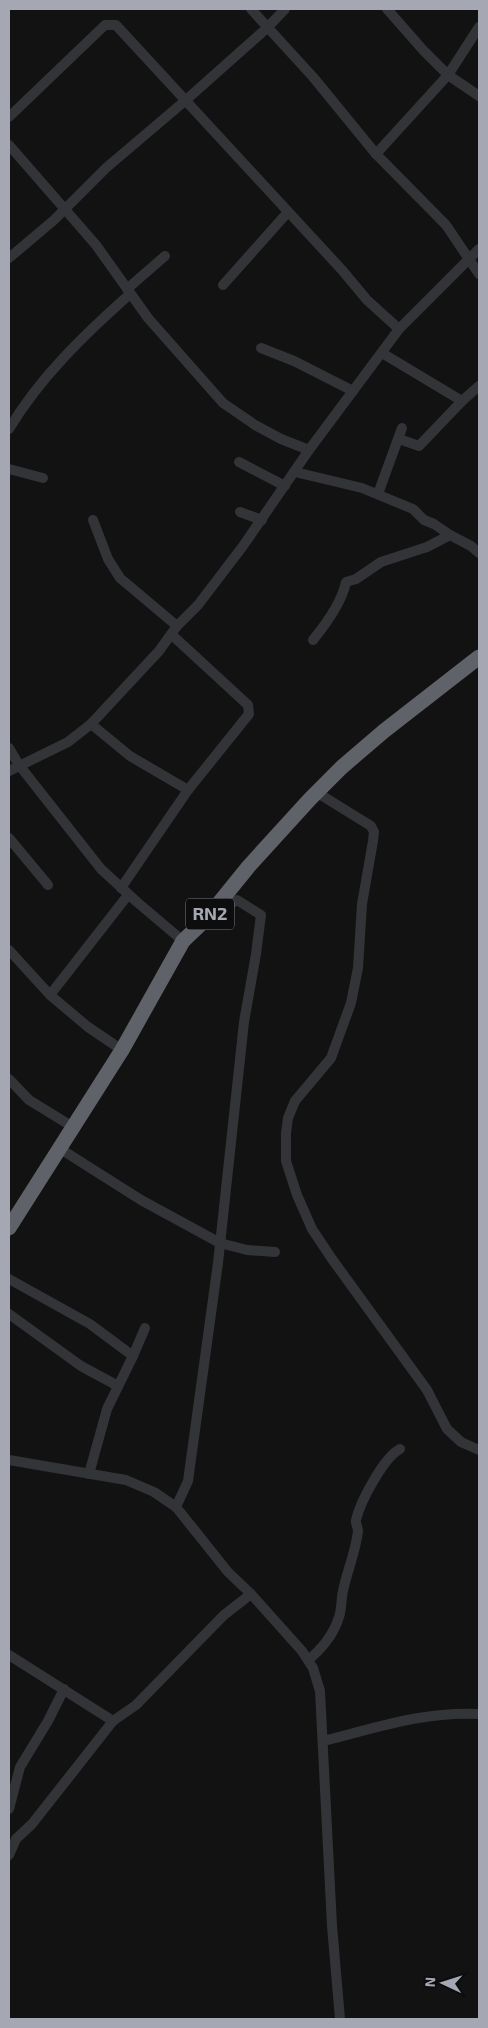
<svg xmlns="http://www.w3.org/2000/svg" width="488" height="2028" font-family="'Exo 2',sans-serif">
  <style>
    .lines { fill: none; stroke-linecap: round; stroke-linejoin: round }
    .minor { stroke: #333438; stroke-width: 10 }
    .highway { stroke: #606269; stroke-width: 15 }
    .labels { text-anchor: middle; stroke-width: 5; stroke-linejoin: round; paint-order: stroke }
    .shield { fill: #0d0d0e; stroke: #777a82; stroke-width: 1 }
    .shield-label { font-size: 18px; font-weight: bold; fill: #a5a8b3 }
  </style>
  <rect width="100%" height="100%" fill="#121213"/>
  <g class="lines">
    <g class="minor">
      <path d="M 251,9 L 313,77 L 376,154 L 446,225 L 479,274"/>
      <path d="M 387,9 L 423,50 L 448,75 L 479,27"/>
      <path d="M 9,117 L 105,25 L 116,25 L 342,270 L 367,300 L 399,329"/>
      <path d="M 9,145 L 96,245 L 148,318 L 223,403 L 255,425 L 281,439 L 309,450"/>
      <path d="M 376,154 L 448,75 L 479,96"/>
      <path d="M 9,258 L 54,220 L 106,168 L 186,100 L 267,28 L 285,9"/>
      <path d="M 223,285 L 288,212"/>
      <path d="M 127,289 L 165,256"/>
      <path d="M 261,348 L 294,361 L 353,391"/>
      <path d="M 382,353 L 462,401 L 479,386"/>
      <path d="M 9,429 C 40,377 85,334 130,294"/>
      <path d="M 399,439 L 419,446 L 462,401"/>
      <path d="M 239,462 L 285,486"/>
      <path d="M 9,469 L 43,478"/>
      <path d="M 295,472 L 362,488 L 413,509 L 424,520 L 434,524 L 450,535"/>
      <path d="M 379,495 L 379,491 L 402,428"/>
      <path d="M 240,512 L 262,520"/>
      <path d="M 93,520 L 108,559 L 120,578 L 177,626"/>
      <path d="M 313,640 C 326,624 342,602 346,582 L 356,579 L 381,562 L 427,547 L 450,535 L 471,546 L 479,553"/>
      <path d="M 91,724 L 130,756 L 188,790"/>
      <path d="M 9,748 L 19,765 L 101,869 L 137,902 L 183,941"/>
      <path d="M 9,771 L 68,742 L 91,724 L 159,651 L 177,626 L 198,605 L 243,546 L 309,450 L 399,329 L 479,249"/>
      <path d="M 316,792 L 371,826 L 374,832 L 373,841 L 362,904 L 358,968 L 351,1003 L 331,1058 L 295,1101 L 288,1118 L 286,1133 L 286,1161 L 297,1195 L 312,1229 L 332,1259 L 427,1390 L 447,1429 L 461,1442 L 479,1450"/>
      <path d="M 9,838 L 48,885"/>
      <path d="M 121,888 L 188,790 L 249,714 L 248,705 L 172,635"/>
      <path d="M 9,950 L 50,995 L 88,1027 L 122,1050"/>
      <path d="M 50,995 L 128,895"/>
      <path d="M 9,1079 L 29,1100 L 73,1127"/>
      <path d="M 59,1148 L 141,1200 L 220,1243 L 247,1250 L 275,1252"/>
      <path d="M 9,1279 L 90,1324 L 133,1356 L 107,1409 L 89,1474"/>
      <path d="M 9,1314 L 81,1366 L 118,1386"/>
      <path d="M 133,1356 L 145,1328"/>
      <path d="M 9,1460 L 126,1480 L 154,1492 L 176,1507 L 228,1572 L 251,1594 L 302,1651 L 313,1668 L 320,1691 L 332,1926 L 340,2019"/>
      <path d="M 176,1507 L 188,1481 L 218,1263 L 244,1022 L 256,954 L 261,915 L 237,900 L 214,914"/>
      <path d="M 9,1655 L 113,1721"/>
      <path d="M 308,1660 C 321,1650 334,1634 339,1617 C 342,1609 341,1599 343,1591 C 347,1571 356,1551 358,1531 C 358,1527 355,1523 356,1520 C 360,1502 384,1457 400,1449"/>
      <path d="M 323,1741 C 376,1728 424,1711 479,1714"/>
      <path d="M 9,1809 L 20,1767 L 48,1721 L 64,1689"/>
      <path d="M 9,1855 L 16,1839 L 32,1824 L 113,1721 L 136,1705 L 224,1615 L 251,1594"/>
    </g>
    <path class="highway" d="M 9,1228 L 122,1050 L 183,941 L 206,919 L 249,866 L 310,799 L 342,767 L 384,731 L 479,657"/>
  </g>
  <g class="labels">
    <rect class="shield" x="186" y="898.5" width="48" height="31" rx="4"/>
    <g class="shield-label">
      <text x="210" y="920">RN2</text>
    </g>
  </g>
  <rect width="488" height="2028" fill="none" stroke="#a5a8b3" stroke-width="20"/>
  <g transform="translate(443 1983) rotate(274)" stroke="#0d0d0e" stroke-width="4" paint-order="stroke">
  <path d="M0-4L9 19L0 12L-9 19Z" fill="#a5a8b3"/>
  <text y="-8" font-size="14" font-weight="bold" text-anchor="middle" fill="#a5a8b3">N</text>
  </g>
</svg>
